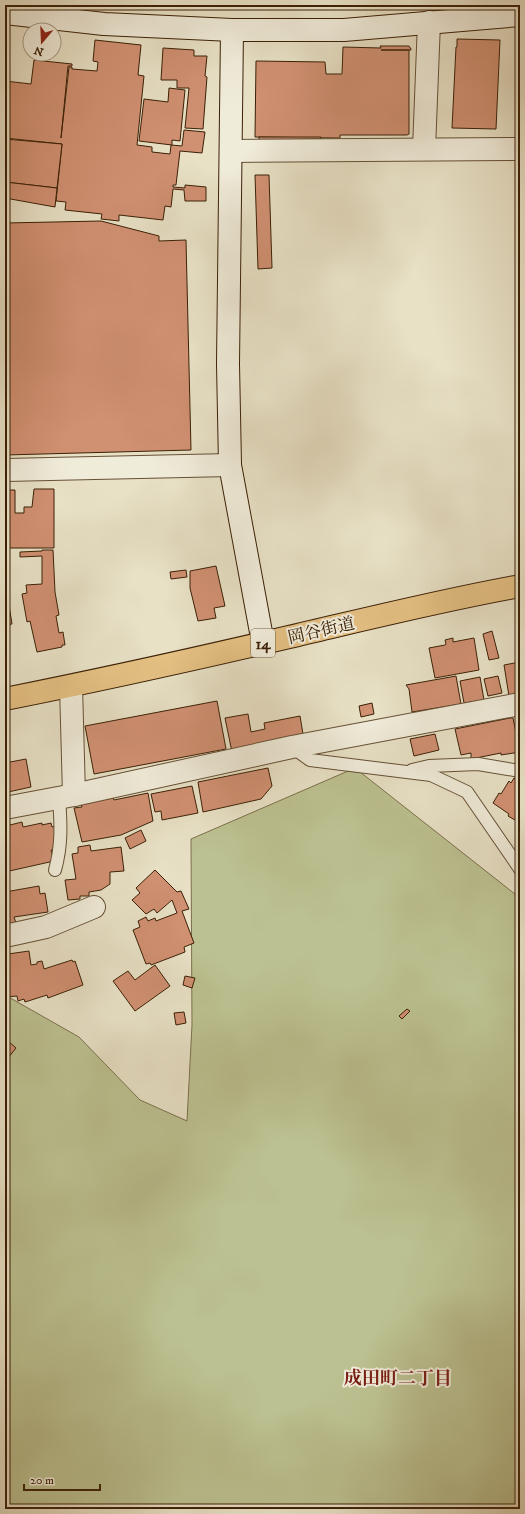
<svg xmlns="http://www.w3.org/2000/svg" width="525" height="1514" font-family="'IM FELL DW Pica','Noto Serif JP',serif">
  <style>
    .green { fill: #bcc191; stroke: #7c704c }
    .building { fill: #d09072; stroke: #3b2006 }
    .lines { fill: none; stroke-linecap: round; stroke-linejoin: round }
    .lane-casing { stroke: #665036; stroke-width: 14 }
    .street-casing { stroke: #665036; stroke-width: 24 }
    .secondary-casing { stroke: #3b2006; stroke-width: 24 }
    .primary-casing { stroke: #3b2006; stroke-width: 24 }
    .lane { stroke: #f0ecda; stroke-width: 12 }
    .street { stroke: #f0ecda; stroke-width: 22 }
    .secondary { stroke: #f0ecda; stroke-width: 22 }
    .primary { stroke: #e4c083; stroke-width: 22 }
    .labels { text-anchor: middle; stroke-width: 4; stroke-linejoin: round; paint-order: stroke }
    .shield { fill: #f0ecda; stroke: #715d46; stroke-width: 1 }
    .shield-label { font-size: 16px; font-weight: bold; fill: #3b2006 }
    .street-label { font-size: 17px; fill: #3b2006; stroke: #f0ecda }
    .neighbourhood-label { font-size: 18px; font-weight: bold; fill: #7a1f14; stroke: #f0ecda }
  </style>
  <rect width="100%" height="100%" fill="#e8e1c6"/>
  <filter id="stains"><feTurbulence type="fractalNoise" baseFrequency=".005" numOctaves="4"/><feColorMatrix values="0 0 0 0 .2 0 0 0 0 .09 0 0 0 0 .02 0 0 0 .5 -.17"/></filter>
  <radialGradient id="worn" r=".72"><stop offset=".6" stop-color="#630" stop-opacity="0"/><stop offset="1" stop-color="#630" stop-opacity=".3"/></radialGradient>
  <path class="green" d="M 355,768 L 520,898 L 520,1509 L 5,1509 L 5,995 L 79,1037 L 140,1100 L 187,1121 L 192,1025 L 191,839 Z"/>
  <g class="building">
    <path d="M 457,39 L 500,40 L 496,129 L 452,128 L 456,47 L 457,47 Z"/>
    <path d="M 95,40 L 141,45 L 138,75 L 144,76 L 137,145 L 152,147 L 152,152 L 170,154 L 171,145 L 182,146 L 184,130 L 205,132 L 202,153 L 180,151 L 176,185 L 173,185 L 173,187 L 185,188 L 185,185 L 206,187 L 206,201 L 185,201 L 184,190 L 173,189 L 171,207 L 165,206 L 163,220 L 119,215 L 119,221 L 101,219 L 102,214 L 65,210 L 66,202 L 56,201 L 62,144 L 5,138 L 5,81 L 31,84 L 34,60 L 72,64 L 72,66 L 68,66 L 61,138 L 69,67 L 72,67 L 72,69 L 97,71 L 98,62 L 93,61 Z"/>
    <path d="M 380,46 L 409,46 L 411,49 L 411,50 L 381,50 L 409,50 L 409,134 L 407,135 L 340,135 L 340,138 L 338,138 L 255,137 L 256,61 L 325,62 L 326,74 L 342,74 L 343,47 L 381,48 Z"/>
    <path d="M 163,48 L 194,50 L 194,56 L 207,56 L 205,76 L 207,77 L 203,129 L 185,128 L 189,88 L 177,88 L 177,80 L 161,80 Z"/>
    <path d="M 169,88 L 185,90 L 180,141 L 172,140 L 172,145 L 139,141 L 144,99 L 168,102 Z"/>
    <path d="M 259,137 L 321,137 L 321,139 L 259,140 Z"/>
    <path d="M 5,139 L 62,144 L 57,188 L 5,182 Z"/>
    <path d="M 255,175 L 269,175 L 272,268 L 258,269 Z"/>
    <path d="M 5,182 L 57,188 L 55,207 L 5,198 Z"/>
    <path d="M 101,221 L 159,236 L 159,241 L 186,240 L 191,450 L 5,455 L 5,223 Z"/>
    <path d="M 34,489 L 54,489 L 54,548 L 5,548 L 5,490 L 15,490 L 15,513 L 24,513 L 24,507 L 32,507 Z"/>
    <path d="M 42,550 L 53,550 L 55,592 L 59,615 L 56,616 L 59,633 L 63,632 L 65,645 L 62,645 L 62,647 L 37,652 L 30,621 L 27,622 L 22,594 L 27,593 L 26,585 L 42,584 L 42,556 L 20,557 L 20,552 L 42,551 Z"/>
    <path d="M 216,566 L 225,606 L 214,608 L 216,618 L 198,621 L 190,588 L 190,571 Z"/>
    <path d="M 186,570 L 187,577 L 171,579 L 170,572 Z"/>
    <path d="M 5,580 L 12,624 L 5,625 Z"/>
    <path d="M 5,629 L 9,651 L 5,652 Z"/>
    <path d="M 492,631 L 499,658 L 489,660 L 483,634 Z"/>
    <path d="M 453,638 L 453,642 L 474,638 L 479,670 L 435,678 L 429,648 L 445,645 L 446,644 L 445,640 Z"/>
    <path d="M 520,662 L 520,693 L 509,696 L 504,665 Z"/>
    <path d="M 456,676 L 461,704 L 412,712 L 409,689 L 406,685 Z"/>
    <path d="M 498,676 L 502,693 L 488,696 L 484,679 Z"/>
    <path d="M 480,677 L 484,700 L 464,703 L 460,681 Z"/>
    <path d="M 217,701 L 226,749 L 94,774 L 85,726 Z"/>
    <path d="M 372,703 L 374,714 L 361,717 L 359,706 Z"/>
    <path d="M 248,714 L 251,732 L 265,729 L 264,723 L 300,716 L 303,734 L 292,736 L 293,738 L 232,752 L 225,718 Z"/>
    <path d="M 510,718 L 513,718 L 520,752 L 501,755 L 501,753 L 471,759 L 471,753 L 461,755 L 455,729 Z"/>
    <path d="M 435,734 L 439,750 L 414,756 L 410,739 Z"/>
    <path d="M 26,759 L 31,787 L 8,792 L 5,780 L 5,763 Z"/>
    <path d="M 268,768 L 272,786 L 261,799 L 203,812 L 198,782 Z"/>
    <path d="M 514,778 L 520,781 L 520,823 L 508,816 L 509,814 L 493,803 L 499,793 L 501,794 L 509,781 L 511,783 Z"/>
    <path d="M 192,786 L 198,813 L 162,820 L 161,811 L 155,812 L 151,794 Z"/>
    <path d="M 148,793 L 153,821 L 121,835 L 82,842 L 74,808 L 82,807 L 81,804 L 113,798 L 114,800 Z"/>
    <path d="M 9,821 L 10,825 L 22,822 L 23,827 L 42,823 L 42,825 L 51,823 L 52,827 L 58,825 L 60,849 L 51,850 L 54,861 L 5,872 L 5,822 Z"/>
    <path d="M 141,830 L 146,841 L 130,849 L 125,838 Z"/>
    <path d="M 90,845 L 91,851 L 121,847 L 124,871 L 110,872 L 110,884 L 101,890 L 89,892 L 89,896 L 80,896 L 80,899 L 68,900 L 65,880 L 76,879 L 72,854 L 78,853 L 78,847 Z"/>
    <path d="M 155,870 L 177,892 L 181,891 L 189,909 L 182,911 L 194,943 L 184,947 L 185,952 L 151,965 L 150,963 L 146,964 L 133,930 L 140,927 L 138,921 L 146,917 L 148,921 L 155,918 L 156,921 L 177,913 L 172,900 L 157,913 L 154,909 L 146,914 L 132,900 L 140,893 L 136,888 Z"/>
    <path d="M 39,886 L 40,894 L 45,893 L 48,912 L 14,917 L 16,923 L 5,928 L 5,892 Z"/>
    <path d="M 29,951 L 31,965 L 37,964 L 37,962 L 42,961 L 44,969 L 72,960 L 73,962 L 75,961 L 83,985 L 48,998 L 47,995 L 25,1002 L 24,999 L 18,1001 L 17,996 L 5,997 L 5,952 L 8,952 L 8,954 Z"/>
    <path d="M 155,965 L 170,986 L 135,1011 L 113,981 L 128,971 L 135,980 Z"/>
    <path d="M 185,976 L 195,978 L 192,988 L 183,985 Z"/>
    <path d="M 407,1009 L 410,1011 L 402,1019 L 399,1016 Z"/>
    <path d="M 184,1012 L 186,1023 L 176,1025 L 174,1013 Z"/>
    <path d="M 8,1041 L 16,1048 L 8,1058 L 5,1055 L 5,1045 Z"/>
  </g>
  <g class="lines">
    <g class="lane-casing">
      <g id="lane">
        <path d="M 292,747 L 310,760 L 431,775 L 467,792 L 520,869"/>
        <path d="M 412,770 L 429,766 L 478,764 L 520,771"/>
        <path d="M 55,870 C 62,845 61,824 59,798"/>
      </g>
    </g>
    <g class="street-casing">
      <g id="street">
        <path d="M 424,149 L 429,22"/>
        <path d="M 231,151 L 520,149"/>
        <path d="M 5,470 L 230,465"/>
        <path d="M 71,686 L 74,795"/>
        <path d="M 5,808 L 74,795 L 292,747 L 520,704"/>
        <path d="M 5,936 L 46,927 L 94,907"/>
      </g>
    </g>
    <g class="secondary-casing">
      <g id="secondary">
        <path d="M 5,13 L 104,24 L 232,30 L 344,30 L 520,15"/>
        <path d="M 232,30 L 228,364 L 230,465 L 263,643"/>
      </g>
    </g>
    <g class="primary-casing">
      <path id="primary" d="M 5,699 C 100,680 195,659 289,637 C 366,619 442,600 520,586"/>
    </g>
    <use href="#lane" class="lane"/>
    <use href="#street" class="street"/>
    <use href="#secondary" class="secondary"/>
    <use href="#primary" class="primary"/>
  </g>
  <g class="labels">
    <rect class="shield" x="251" y="629" width="24" height="28" rx="3"/>
    <g class="shield-label">
      <text x="263" y="649">14</text>
    </g>
    <g class="street-label">
      <text transform="translate(321 630) rotate(-13)" y="6">岡谷街道</text>
    </g>
    <g class="neighbourhood-label">
      <text x="398" y="1384">成田町二丁目</text>
    </g>
  </g>
  <rect width="525" height="1514" fill="none" stroke="#e8e1c6" stroke-width="20"/>
  <rect x="6" y="6" width="513" height="1502" fill="none" stroke="#3b2006" stroke-width="2"/>
  <rect x="10" y="10" width="505" height="1494" fill="none" stroke="#3b2006"/>
  <g transform="translate(42 42) rotate(199)"><circle r="19" fill="#f0ecda" stroke="#a89a85"/>
  <path d="M0-3L7 15L0 10L-7 15Z" fill="#8f2418"/>
  <text y="-6" font-size="11" font-weight="bold" text-anchor="middle" fill="#3b2006">N</text>
  </g>
  <path d="M24 1484v6h76v-6" fill="none" stroke="#3b2006" stroke-width="2"/>
  <text x="30" y="1484" font-size="12" fill="#3b2006" stroke="#f0ecda" stroke-width="3" paint-order="stroke">20 m</text>
  <rect width="100%" height="100%" filter="url(#stains)"/>
  <rect width="100%" height="100%" fill="url(#worn)"/>
</svg>
